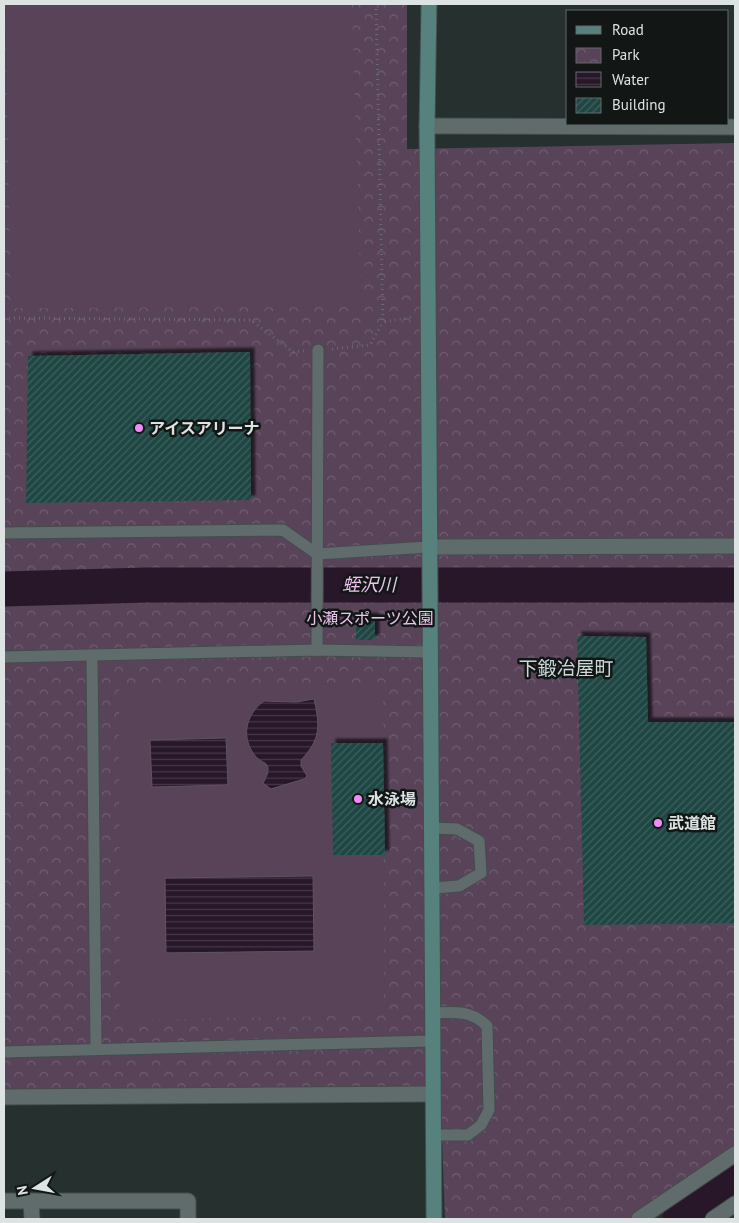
<svg xmlns="http://www.w3.org/2000/svg" width="739" height="1223" font-family="'PT Sans','Noto Sans JP',sans-serif">
  <style>
    .park { fill: url(#park-crowns) }
    .pitch { fill: #584359 }
    .water { fill: url(#water-rules); stroke: #5e5460 }
    .lines { fill: none; stroke-linecap: round; stroke-linejoin: round }
    .river { stroke: #281629; stroke-width: 35 }
    .building { fill: url(#building-hatch); filter: url(#shadow) }
    .lane-casing { stroke: #444d4c; stroke-width: 13 }
    .street-casing { stroke: #444d4c; stroke-width: 17 }
    .secondary-casing { stroke: #444d4c; stroke-width: 17 }
    .path { stroke: #646d6c; stroke-width: 3; stroke-dasharray: 1 4; stroke-linecap: butt }
    .lane { stroke: #606c6b; stroke-width: 11 }
    .street { stroke: #606c6b; stroke-width: 15 }
    .secondary { stroke: #56817d; stroke-width: 15 }
    .poi-dot { fill: #ef8bf7; stroke: #121716; stroke-width: 2 }
    .labels { text-anchor: middle; stroke-width: 5; stroke-linejoin: round; paint-order: stroke }
    .poi-label { font-size: 16px; font-weight: bold; fill: #dde3e2; stroke: #121716; text-anchor: start }
    .park-label { font-size: 16px; fill: #ecc2ee; stroke: #121716 }
    .water-label { font-size: 18px; font-style: italic; fill: #ecc2ee; stroke: #121716 }
    .quarter-label { font-size: 19px; fill: #cbd9d7; stroke: #121716 }
  </style>
  <defs>
    <pattern id="park-crowns" width="20" height="18" patternUnits="userSpaceOnUse" patternTransform="scale(1.25)"><rect width="20" height="18" fill="#584359"/><path d="M2 6a3 3 0 1 1 6 0M12 15a3 3 0 1 1 6 0" fill="none" stroke="#705e71"/></pattern>
    <pattern id="water-rules" width="6" height="5" patternUnits="userSpaceOnUse" patternTransform="scale(1.25)"><rect width="6" height="5" fill="#281629"/><path d="M0 2.5h6" fill="none" stroke="#473848"/></pattern>
    <pattern id="building-hatch" width="6" height="6" patternUnits="userSpaceOnUse" patternTransform="scale(1.25)"><rect width="6" height="6" fill="#1f4643"/><path d="M-1 1l2-2M0 6l6-6M5 7l2-2" fill="none" stroke="#3f615e"/></pattern>
    <filter id="shadow"><feDropShadow dx="4.5" dy="-4.5" stdDeviation="1" flood-color="#0009"/></filter>
  </defs>
  <rect width="100%" height="100%" fill="#25302f"/>
  <path class="park" d="M 4,4 L 407,4 L 407,149 L 735,143 L 735,1148 L 635,1219 L 445,1219 L 440,1088 L 4,1094 Z"/>
  <g class="pitch">
    <path d="M 5,4 L 352,4 L 361,307 L 11,308 Z"/>
    <path d="M 383,682 L 384,1015 L 120,1020 L 119,690 Z"/>
  </g>
  <g class="water">
    <path d="M 314,699 C 320,726 321,739 301,760 L 301,766 L 307,776 L 304,779 L 271,789 L 263,783 C 266,778 270,770 267,765 C 265,762 260,761 257,758 C 240,739 245,715 264,701 L 296,702 Z"/>
    <path d="M 226,738 L 228,785 L 152,787 L 150,740 Z"/>
    <path d="M 313,876 L 314,951 L 166,953 L 165,878 Z"/>
  </g>
  <g class="lines">
    <g class="river">
      <path d="M 4,589 L 147,585 L 735,585"/>
      <path d="M 680,1219 L 735,1183"/>
    </g>
  </g>
  <g class="building">
    <path d="M 250,352 L 251,500 L 26,503 L 28,356 Z"/>
    <path d="M 375,617 L 375,640 L 356,640 L 356,618 Z"/>
    <path d="M 577,636 L 646,637 L 648,722 L 735,722 L 735,923 L 584,925 Z"/>
    <path d="M 331,743 L 383,743 L 385,855 L 333,855 Z"/>
  </g>
  <g class="lines">
    <g class="lane-casing">
      <g id="lane">
        <path d="M 4,533 L 283,530 L 317,554 L 429,547"/>
        <path d="M 317,650 L 318,350"/>
        <path d="M 92,655 L 96,1048"/>
        <path d="M 4,657 L 317,650 L 430,652"/>
        <path d="M 432,828 L 457,829 L 479,841 L 481,873 L 459,886 L 434,888"/>
        <path d="M 4,1052 L 432,1041"/>
        <path d="M 433,1135 L 468,1135 L 481,1125 L 489,1110 L 487,1026 C 471,1010 454,1012 433,1013"/>
      </g>
    </g>
    <g class="street-casing">
      <g id="street">
        <path d="M 427,126 L 735,127"/>
        <path d="M 429,547 L 735,546"/>
        <path d="M 4,1097 L 432,1094"/>
        <path d="M 4,1201 L 188,1201 L 188,1219"/>
        <path d="M 31,1202 L 32,1219"/>
        <path d="M 639,1219 L 735,1154"/>
        <path d="M 713,1219 L 735,1204"/>
      </g>
    </g>
    <g class="secondary-casing">
      <path id="secondary" d="M 429,4 L 427,126 L 434,1219"/>
    </g>
    <g class="path">
      <path d="M 376,4 L 383,322 L 413,317"/>
      <path d="M 4,318 L 251,320 L 293,352 L 304,351"/>
      <path d="M 332,349 L 370,345 L 383,322"/>
    </g>
    <use href="#lane" class="lane"/>
    <use href="#street" class="street"/>
    <use href="#secondary" class="secondary"/>
  </g>
  <g class="poi-dot">
    <circle cx="139" cy="428" r="5"/>
    <circle cx="358" cy="799" r="5"/>
    <circle cx="658" cy="823" r="5"/>
  </g>
  <g class="labels">
    <g class="poi-label">
      <text x="149" y="434">アイスアリーナ</text>
      <text x="368" y="805">水泳場</text>
      <text x="668" y="829">武道館</text>
    </g>
    <g class="park-label">
      <text x="370" y="624">小瀬スポーツ公園</text>
    </g>
    <g class="water-label">
      <text x="369" y="591">蛭沢川</text>
    </g>
    <g class="quarter-label">
      <text x="566" y="675">下鍛冶屋町</text>
    </g>
  </g>
  <rect width="739" height="1223" fill="none" stroke="#dde3e2" stroke-width="10"/>
  <rect x="566" y="10" width="162" height="115" fill="#121716" stroke="#636968"/>
  <rect x="576" y="26" width="25" height="8" fill="#56817d" stroke="#636968"/>
  <text x="612" y="35" font-size="15" fill="#dde3e2">Road</text>
  <rect x="576" y="48" width="25" height="15" fill="url(#park-crowns)" stroke="#636968"/>
  <text x="612" y="60" font-size="15" fill="#dde3e2">Park</text>
  <rect x="576" y="72" width="25" height="15" fill="url(#water-rules)" stroke="#636968"/>
  <text x="612" y="85" font-size="15" fill="#dde3e2">Water</text>
  <rect x="576" y="98" width="25" height="15" fill="url(#building-hatch)" stroke="#636968"/>
  <text x="612" y="110" font-size="15" fill="#dde3e2">Building</text>
  <g transform="translate(35 1188) rotate(259)" stroke="#121716" stroke-width="4" paint-order="stroke">
  <path d="M0-4L9 19L0 12L-9 19Z" fill="#dde3e2"/>
  <text y="-8" font-size="14" font-weight="bold" text-anchor="middle" fill="#dde3e2">N</text>
  </g>
</svg>
